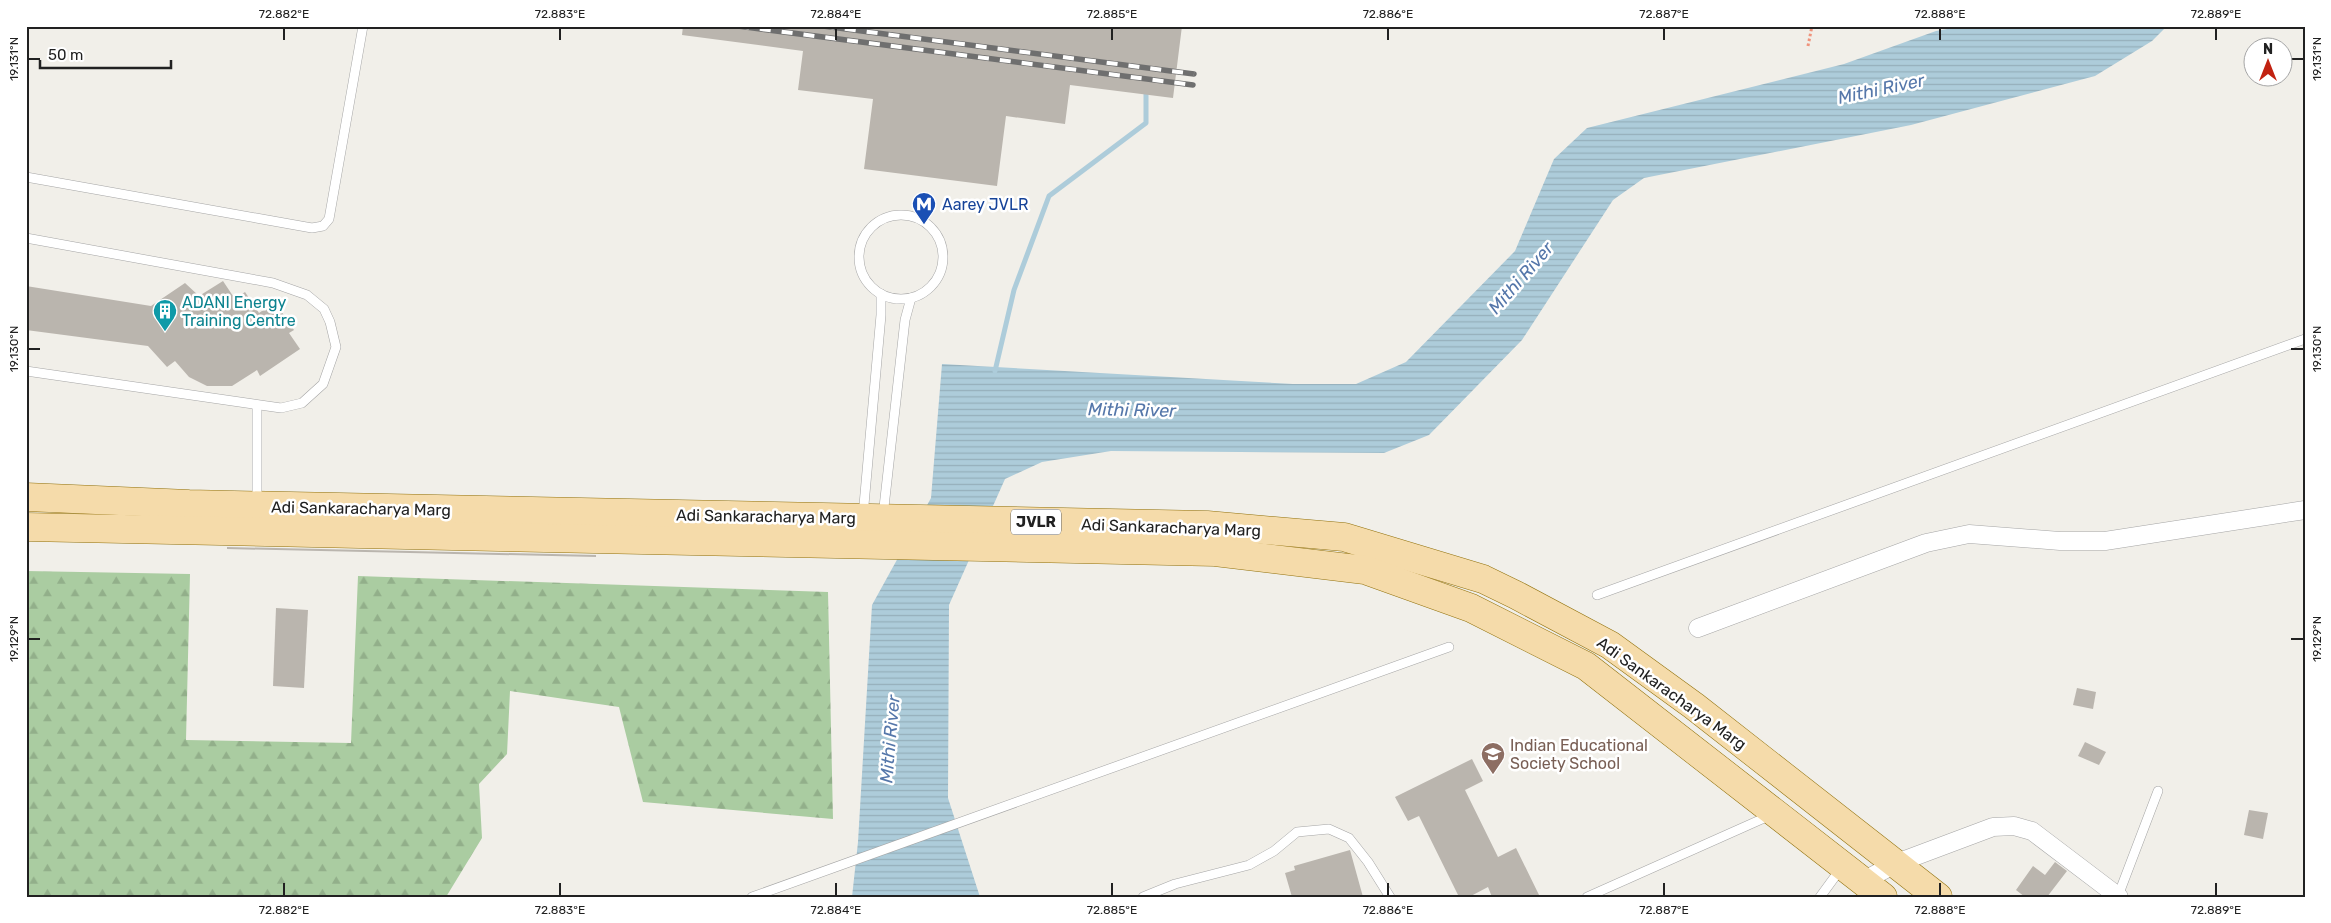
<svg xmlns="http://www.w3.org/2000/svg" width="2331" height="923" font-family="Rubik,sans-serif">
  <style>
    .forest { fill: url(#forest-firs) }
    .water { fill: url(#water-rules) }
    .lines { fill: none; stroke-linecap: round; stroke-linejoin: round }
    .stream { stroke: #adccda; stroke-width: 5 }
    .building { fill: #bab5ae }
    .lane-casing { stroke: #a5a5a5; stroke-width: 10 }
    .street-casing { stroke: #a5a5a5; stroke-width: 19 }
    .primary-casing { stroke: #92720d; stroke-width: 29 }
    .path { stroke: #ef937c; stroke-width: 3; stroke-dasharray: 2.5 2.5; stroke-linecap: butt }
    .lane { stroke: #fff; stroke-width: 9 }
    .street { stroke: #fff; stroke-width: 18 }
    .primary { stroke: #f5dbaa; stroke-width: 28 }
    .rail-casing { stroke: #6f6f6f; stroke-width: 5.5 }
    .rail { stroke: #fff; stroke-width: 4; stroke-dasharray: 11; stroke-linecap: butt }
    .ticks { fill: none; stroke: #212121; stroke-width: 2 }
    .labels { text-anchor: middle; stroke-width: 5; stroke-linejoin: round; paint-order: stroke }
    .shield { fill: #fff; stroke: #646464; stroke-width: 1 }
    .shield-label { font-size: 15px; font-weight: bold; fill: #212121 }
    .transit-label { font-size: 16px; fill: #164399; stroke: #fff; text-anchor: start }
    .culture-label { font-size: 16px; fill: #0d838f; stroke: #fff; text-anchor: start }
    .street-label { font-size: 16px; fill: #212121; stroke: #fff }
    .education-label { font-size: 16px; fill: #785e54; stroke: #fff; text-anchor: start }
    .water-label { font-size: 18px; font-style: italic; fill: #57a; stroke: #fff }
    .neatline { fill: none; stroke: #212121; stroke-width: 2 }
    .ticks-label { font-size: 12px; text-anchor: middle; fill: #212121 }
  </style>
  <defs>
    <pattern id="forest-firs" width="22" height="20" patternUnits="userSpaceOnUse" patternTransform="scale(1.25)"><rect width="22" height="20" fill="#aacca1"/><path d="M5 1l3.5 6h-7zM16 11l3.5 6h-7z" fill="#92af8a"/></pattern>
    <pattern id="water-rules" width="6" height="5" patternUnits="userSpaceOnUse" patternTransform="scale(1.25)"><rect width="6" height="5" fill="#adccda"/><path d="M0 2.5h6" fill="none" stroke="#95afbb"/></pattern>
  </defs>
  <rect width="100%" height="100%" fill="#f1efe9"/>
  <path class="forest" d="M 26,571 L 190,574 L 186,740 L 351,743 L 358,576 L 828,592 L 833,819 L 643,802 L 619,707 L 510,691 L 507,754 L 479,784 L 482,838 L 446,897 L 26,897 Z"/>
  <path class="water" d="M 1964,26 L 2167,26 L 2152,41 L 2095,76 L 1911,125 L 1644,178 L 1613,200 L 1522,340 L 1429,435 L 1384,453 L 1111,451 L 1042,462 L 1005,479 L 949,605 L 948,798 L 980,897 L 852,897 L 858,842 L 872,605 L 931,498 L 942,364 L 1293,384 L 1356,384 L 1406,362 L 1515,251 L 1554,159 L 1587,128 L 1844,64 L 1936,31 Z"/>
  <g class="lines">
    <path class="stream" d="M 995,371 L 1014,290 L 1049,196 L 1146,123 L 1146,89"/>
  </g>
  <g class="building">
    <path d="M 683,26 L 1182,26 L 1173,98 L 1070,85 L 1065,124 L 1006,116 L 997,186 L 864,169 L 873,99 L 798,90 L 803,51 L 682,35 Z"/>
    <path d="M 223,281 L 235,299 L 245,292 L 259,313 L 275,302 L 294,330 L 289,333 L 300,349 L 260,376 L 257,370 L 232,386 L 207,386 L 189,377 L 175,361 L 167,367 L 148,346 L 26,330 L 26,286 L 151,306 L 185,283 L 199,296 Z"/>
    <path d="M 227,547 L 596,555 L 596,557 L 227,549 Z"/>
    <path d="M 276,608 L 308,610 L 304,688 L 273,686 Z"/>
    <path d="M 2077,688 L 2096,692 L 2093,709 L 2073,705 Z"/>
    <path d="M 2085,742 L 2106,752 L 2099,765 L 2078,756 Z"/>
    <path d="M 1472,759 L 1483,781 L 1465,790 L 1498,857 L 1516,848 L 1540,897 L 1492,897 L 1488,887 L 1469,897 L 1459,897 L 1419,816 L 1408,821 L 1395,797 Z"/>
    <path d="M 2249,810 L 2268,813 L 2263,839 L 2244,835 Z"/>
    <path d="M 1350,850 L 1363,897 L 1292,897 L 1285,873 L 1295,870 L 1294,866 Z"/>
    <path d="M 2055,862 L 2067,871 L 2047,897 L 2025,897 L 2016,890 L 2033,866 L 2045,875 Z"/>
  </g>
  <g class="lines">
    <g class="lane-casing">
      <g id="lane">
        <path d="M 26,177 L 312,228 L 323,226 L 329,219 L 363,26"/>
        <circle cx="901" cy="257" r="42"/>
        <path d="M 26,238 L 273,283 L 307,295 L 324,309 L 330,322 L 336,347 L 323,384 L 302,403 L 281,408 L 26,371"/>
        <path d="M 257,405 L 257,502"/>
        <path d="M 863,516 L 881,315 L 881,294"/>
        <path d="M 883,516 L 905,320 L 911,298"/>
        <path d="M 1597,595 L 2305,339"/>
        <path d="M 2118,896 L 2158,791"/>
        <path d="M 752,897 L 1449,647"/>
        <path d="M 1143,897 L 1175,884 L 1249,865 L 1274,851 L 1297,832 L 1329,829 L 1349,838 L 1368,862 L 1390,897"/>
        <path d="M 1587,897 L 1771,815"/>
        <path d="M 1820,897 L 1842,867"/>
      </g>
    </g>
    <g class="street-casing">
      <g id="street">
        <path d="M 1698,628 L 1926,543 L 1969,534 L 2060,541 L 2105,541 L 2305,510"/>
        <path d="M 1863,881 L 1897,863 L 1993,827 L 2014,826 L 2032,831 L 2119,897"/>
      </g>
    </g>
    <g class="primary-casing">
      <g id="primary">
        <path d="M 26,497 L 189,504 L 1207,525 L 1344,537 L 1483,579 L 1516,595 L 1610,645 L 1694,706 L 1938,897"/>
        <path d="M 26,527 L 1215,552 L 1365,570 L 1471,608 L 1586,666 L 1883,897"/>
      </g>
    </g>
    <path class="path" d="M 1808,46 L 1812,26"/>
    <use href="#lane" class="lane"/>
    <use href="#street" class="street"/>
    <use href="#primary" class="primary"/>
    <g class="rail-casing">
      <g id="rail">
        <path d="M 738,26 L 1193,85"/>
        <path d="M 823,26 L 1194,74"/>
      </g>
    </g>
    <use href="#rail" class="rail"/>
  </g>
  <path class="ticks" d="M 284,28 L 284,40M 560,28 L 560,40M 836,28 L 836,40M 1112,28 L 1112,40M 1388,28 L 1388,40M 1664,28 L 1664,40M 1940,28 L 1940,40M 2216,28 L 2216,40M 28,59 L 40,59M 2291,59 L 2304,59M 28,349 L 40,349M 2291,349 L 2304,349M 28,639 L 40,639M 2291,639 L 2304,639M 284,883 L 284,896M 560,883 L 560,896M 836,883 L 836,896M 1112,883 L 1112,896M 1388,883 L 1388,896M 1664,883 L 1664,896M 1940,883 L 1940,896M 2216,883 L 2216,896"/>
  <defs>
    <g id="metro-pin" transform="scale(1.25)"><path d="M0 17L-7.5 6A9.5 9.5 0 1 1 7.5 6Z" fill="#1a4fb4" stroke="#fff"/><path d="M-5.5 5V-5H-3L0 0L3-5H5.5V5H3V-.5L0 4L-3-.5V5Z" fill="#fff"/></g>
    <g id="building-pin" transform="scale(1.25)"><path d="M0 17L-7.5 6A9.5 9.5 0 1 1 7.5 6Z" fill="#0f9aa8" stroke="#fff"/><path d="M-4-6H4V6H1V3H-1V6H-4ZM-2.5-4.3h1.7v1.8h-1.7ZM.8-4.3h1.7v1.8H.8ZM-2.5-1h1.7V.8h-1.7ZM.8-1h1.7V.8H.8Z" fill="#fff"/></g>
    <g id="school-pin" transform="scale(1.25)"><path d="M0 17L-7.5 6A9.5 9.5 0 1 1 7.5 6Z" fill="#8d6e63" stroke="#fff"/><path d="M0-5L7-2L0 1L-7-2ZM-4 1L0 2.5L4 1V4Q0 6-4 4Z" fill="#fff"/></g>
  </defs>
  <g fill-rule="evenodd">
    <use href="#metro-pin" x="924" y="204"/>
    <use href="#building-pin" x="165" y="311"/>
    <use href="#school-pin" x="1493" y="754"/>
  </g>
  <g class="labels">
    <rect class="shield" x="1011" y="509.5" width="50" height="25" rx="4"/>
    <g class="shield-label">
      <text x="1036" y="527">JVLR</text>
    </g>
    <g class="transit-label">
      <text x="942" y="210">Aarey JVLR</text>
    </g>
    <g class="culture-label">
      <text x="182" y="308">ADANI Energy<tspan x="182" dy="18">Training Centre</tspan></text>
    </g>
    <g class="street-label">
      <text transform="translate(361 508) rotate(1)" y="6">Adi Sankaracharya Marg</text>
      <text transform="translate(766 516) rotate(1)" y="6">Adi Sankaracharya Marg</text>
      <text transform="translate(1171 527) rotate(2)" y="6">Adi Sankaracharya Marg</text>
      <text transform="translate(1672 693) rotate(36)" y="6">Adi Sankaracharya Marg</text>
    </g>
    <g class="education-label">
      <text x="1510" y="751">Indian Educational<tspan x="1510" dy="18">Society School</tspan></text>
    </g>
    <g class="water-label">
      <text transform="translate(1881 89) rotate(-12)" y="6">Mithi River</text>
      <text transform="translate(1521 278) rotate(-49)" y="6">Mithi River</text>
      <text transform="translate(1132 410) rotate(1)" y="6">Mithi River</text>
      <text transform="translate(890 739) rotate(-85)" y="6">Mithi River</text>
    </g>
  </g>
  <rect width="2331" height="923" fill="none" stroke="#ffffff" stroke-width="55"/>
  <g transform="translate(2268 62)"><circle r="24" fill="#ffffff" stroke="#a6a6a6"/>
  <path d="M0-4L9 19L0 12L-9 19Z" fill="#c12211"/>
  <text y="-8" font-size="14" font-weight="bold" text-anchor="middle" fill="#212121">N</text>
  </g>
  <path d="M40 60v8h131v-8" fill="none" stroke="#212121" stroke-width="2.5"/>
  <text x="48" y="60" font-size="15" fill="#212121" stroke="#ffffff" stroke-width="4" paint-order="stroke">50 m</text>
  <rect x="28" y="28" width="2276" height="868" class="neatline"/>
  <g class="ticks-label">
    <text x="284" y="18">72.882°E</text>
    <text x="560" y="18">72.883°E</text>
    <text x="836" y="18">72.884°E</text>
    <text x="1112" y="18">72.885°E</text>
    <text x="1388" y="18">72.886°E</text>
    <text x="1664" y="18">72.887°E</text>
    <text x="1940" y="18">72.888°E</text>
    <text x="2216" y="18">72.889°E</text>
    <text transform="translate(14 59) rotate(-90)" y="4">19.131°N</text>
    <text transform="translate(2317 59) rotate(-90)" y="4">19.131°N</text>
    <text transform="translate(14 349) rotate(-90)" y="4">19.130°N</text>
    <text transform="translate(2317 349) rotate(-90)" y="4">19.130°N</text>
    <text transform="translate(14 639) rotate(-90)" y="4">19.129°N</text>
    <text transform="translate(2317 639) rotate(-90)" y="4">19.129°N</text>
    <text x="284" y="914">72.882°E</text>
    <text x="560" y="914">72.883°E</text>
    <text x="836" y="914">72.884°E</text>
    <text x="1112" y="914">72.885°E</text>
    <text x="1388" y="914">72.886°E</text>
    <text x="1664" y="914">72.887°E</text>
    <text x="1940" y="914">72.888°E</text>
    <text x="2216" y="914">72.889°E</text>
  </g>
</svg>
